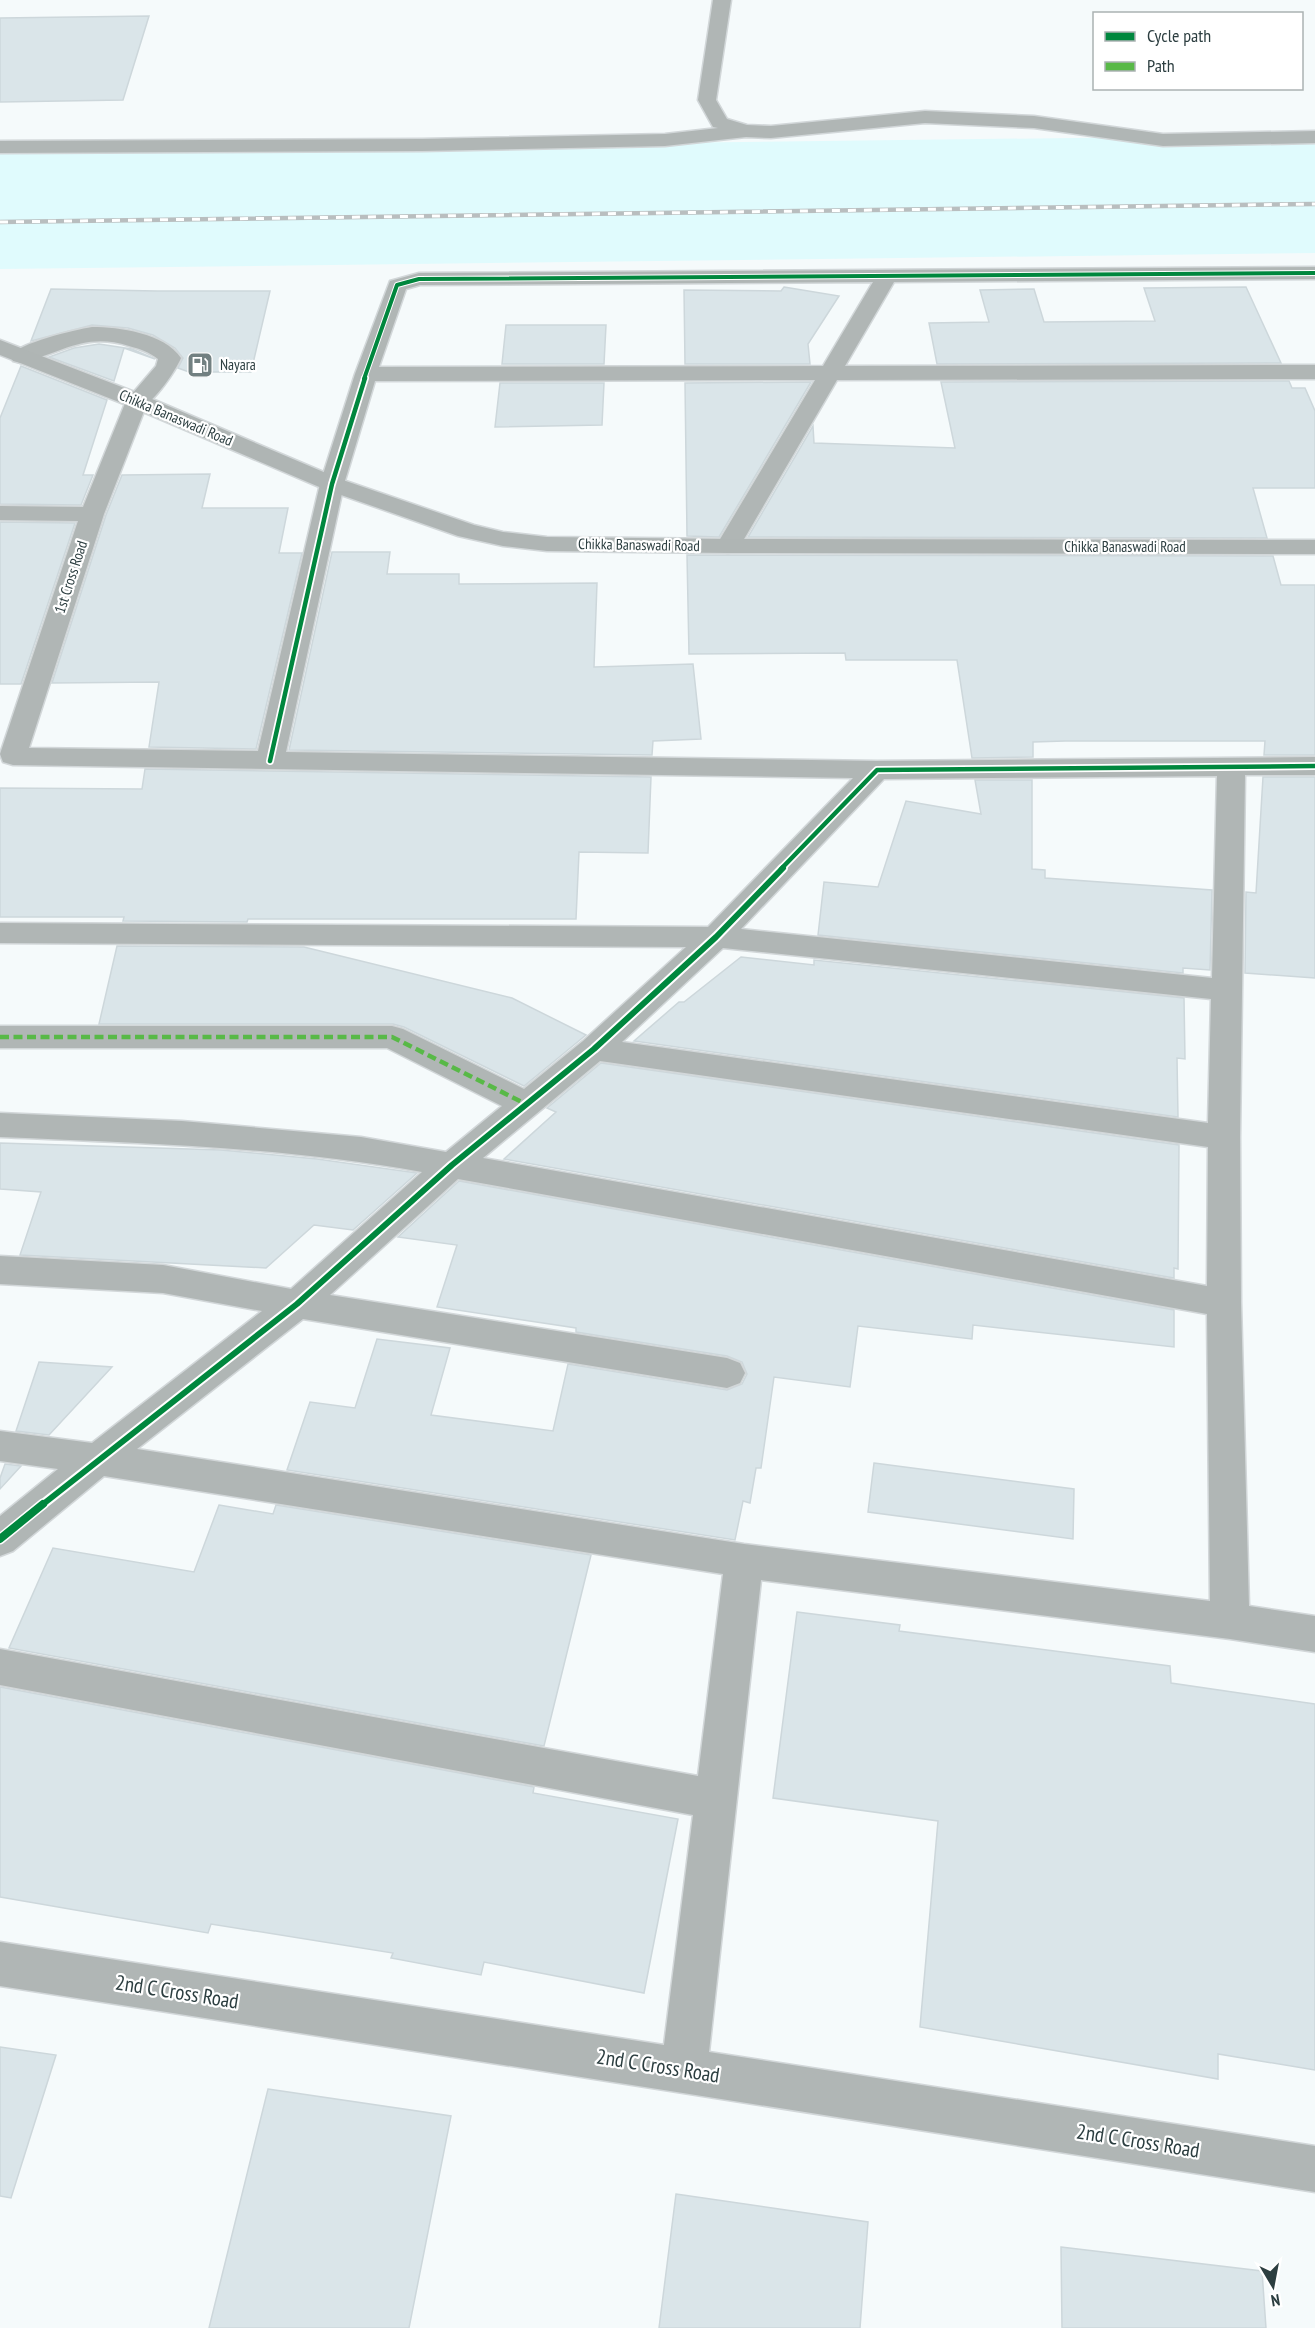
<svg xmlns="http://www.w3.org/2000/svg" width="1315" height="2328" font-family="'PT Sans Narrow',sans-serif">
  <style>
    .built { fill: #e0fbfd }
    .building { fill: #dae5e9; stroke: #cdd7db; stroke-width: 1.5 }
    .lines { fill: none; stroke-linecap: round; stroke-linejoin: round }
    .service-casing { stroke: #d2d7d9; stroke-width: 3 }
    .minor-casing { stroke: #d2d7d9; stroke-width: 3 }
    .secondary-casing { stroke: #d2d7d9; stroke-width: 3 }
    .service { fill: #b0b6b5; fill-rule: evenodd }
    .minor { fill: #b0b6b5; fill-rule: evenodd }
    .secondary { fill: #afb5b4; fill-rule: evenodd }
    .rail-casing { stroke: #b9bebf; stroke-width: 4.5 }
    .rail { stroke: #fff; stroke-width: 3; stroke-dasharray: 8; stroke-linecap: butt }
    .quiet { stroke: #58b947; stroke-width: 4.5; stroke-dasharray: 9 4.5; stroke-linecap: butt }
    .cycleway-far3-casing { stroke: #fff; stroke-width: 6 }
    .cycleway-far2-casing { stroke: #fff; stroke-width: 8 }
    .cycleway-far1-casing { stroke: #fff; stroke-width: 10 }
    .cycleway-casing { stroke: #fff; stroke-width: 11 }
    .cycleway-far3 { stroke: #00873e; stroke-width: 4 }
    .cycleway-far2 { stroke: #00873e; stroke-width: 4.5 }
    .cycleway-far1 { stroke: #00873e; stroke-width: 6 }
    .cycleway { stroke: #00873e; stroke-width: 8 }
    .labels { text-anchor: middle; stroke-width: 4.5; stroke-linejoin: round; paint-order: stroke }
    .far-poi-label { font-size: 15px; fill: #2c3e40; stroke: #fff; text-anchor: start }
    .far-street-label { font-size: 15px; fill: #2c3e40; stroke: #fff }
    .near-street-label { font-size: 21px; fill: #2c3e40; stroke: #fff }
  </style>
  <rect width="100%" height="100%" fill="#f5fafb"/>
  <path class="built" d="M 1315,135 L 1315,253 L 0,269 L 0,151 Z"/>
  <g class="building">
    <path d="M 149,16 L 123,100 L 0,102 L 0,18 Z"/>
    <path d="M 784,287 L 839,296 L 808,344 L 810,364 L 685,364 L 684,290 L 781,291 Z"/>
    <path d="M 1246,287 L 1281,363 L 937,364 L 929,323 L 989,322 L 980,290 L 1034,289 L 1044,322 L 1155,321 L 1144,288 Z"/>
    <path d="M 51,289 L 157,291 L 270,291 L 251,372 L 189,372 L 178,368 L 183,358 L 175,348 L 153,335 L 128,328 L 92,325 L 31,341 Z"/>
    <path d="M 506,325 L 606,325 L 604,364 L 502,364 Z"/>
    <path d="M 99,344 L 132,349 L 155,359 L 124,348 L 114,381 L 49,357 L 74,348 Z"/>
    <path d="M 21,366 L 107,400 L 83,475 L 93,475 L 81,505 L 0,504 L 0,418 Z"/>
    <path d="M 1289,381 L 1292,388 L 1305,388 L 1315,411 L 1315,488 L 1253,488 L 1267,538 L 748,537 L 813,426 L 814,443 L 955,448 L 941,382 Z"/>
    <path d="M 811,382 L 719,537 L 687,536 L 685,383 Z"/>
    <path d="M 500,383 L 604,383 L 602,425 L 495,427 Z"/>
    <path d="M 210,474 L 202,508 L 288,508 L 279,553 L 302,553 L 256,749 L 149,747 L 159,682 L 52,683 L 106,515 L 122,475 Z"/>
    <path d="M 0,522 L 75,523 L 21,684 L 0,684 Z"/>
    <path d="M 332,552 L 390,552 L 387,574 L 459,574 L 459,584 L 597,583 L 594,667 L 693,664 L 701,739 L 653,741 L 652,755 L 289,750 Z"/>
    <path d="M 687,555 L 1273,556 L 1281,585 L 1315,585 L 1315,755 L 1264,755 L 1265,741 L 1065,741 L 1033,742 L 1033,757 L 972,758 L 957,660 L 846,660 L 845,653 L 689,654 Z"/>
    <path d="M 145,769 L 651,777 L 648,853 L 579,852 L 576,919 L 248,919 L 247,922 L 123,921 L 124,917 L 0,917 L 0,788 L 142,789 Z"/>
    <path d="M 1263,777 L 1315,777 L 1315,978 L 1245,973 L 1246,892 L 1256,893 Z"/>
    <path d="M 975,780 L 1032,780 L 1032,869 L 1045,870 L 1045,878 L 1212,890 L 1210,970 L 1183,968 L 1183,973 L 818,935 L 824,882 L 878,887 L 906,801 L 981,814 Z"/>
    <path d="M 117,946 L 304,947 L 512,998 L 586,1035 L 524,1086 L 404,1027 L 393,1024 L 99,1024 Z"/>
    <path d="M 741,957 L 814,965 L 814,960 L 1184,998 L 1185,1059 L 1177,1058 L 1178,1117 L 634,1041 L 679,1002 L 684,1002 Z"/>
    <path d="M 601,1063 L 1179,1145 L 1178,1269 L 1174,1268 L 1174,1278 L 504,1159 L 556,1112 L 547,1108 Z"/>
    <path d="M 0,1143 L 221,1150 L 317,1159 L 417,1173 L 353,1230 L 314,1225 L 266,1268 L 20,1255 L 41,1192 L 0,1189 Z"/>
    <path d="M 459,1181 L 1174,1310 L 1174,1347 L 973,1325 L 972,1339 L 858,1326 L 850,1387 L 774,1377 L 761,1468 L 756,1468 L 750,1503 L 743,1501 L 735,1540 L 287,1470 L 310,1402 L 355,1408 L 377,1339 L 450,1348 L 431,1415 L 553,1431 L 568,1364 L 727,1390 L 742,1384 L 747,1374 L 742,1362 L 727,1356 L 576,1332 L 576,1328 L 437,1307 L 457,1245 L 398,1237 Z"/>
    <path d="M 39,1362 L 112,1367 L 49,1435 L 16,1431 Z"/>
    <path d="M 874,1463 L 1074,1489 L 1073,1539 L 868,1512 Z"/>
    <path d="M 5,1464 L 21,1466 L 0,1489 L 0,1478 Z"/>
    <path d="M 219,1505 L 273,1514 L 276,1505 L 591,1555 L 544,1746 L 9,1648 L 53,1548 L 194,1572 Z"/>
    <path d="M 797,1612 L 900,1625 L 899,1631 L 1170,1666 L 1171,1683 L 1315,1704 L 1315,2070 L 1218,2054 L 1218,2079 L 920,2027 L 938,1821 L 773,1798 Z"/>
    <path d="M 0,1687 L 534,1787 L 533,1793 L 678,1819 L 644,1993 L 484,1962 L 481,1975 L 391,1958 L 393,1953 L 211,1924 L 208,1933 L 0,1897 Z"/>
    <path d="M 0,2047 L 56,2055 L 11,2198 L 0,2196 Z"/>
    <path d="M 268,2089 L 451,2116 L 409,2328 L 209,2328 Z"/>
    <path d="M 676,2194 L 868,2222 L 860,2328 L 659,2328 Z"/>
    <path d="M 1061,2247 L 1262,2271 L 1266,2328 L 1062,2328 Z"/>
  </g>
  <g class="lines">
    <g class="service-casing">
      <g id="service">
        <path d="M 713,0 L 731,0 L 716,100 L 727,119 L 747,125 L 771,126 L 925,111 L 1034,116 L 1163,134 L 1315,131 L 1315,143 L 1163,146 L 1034,128 L 925,123 L 771,138 L 746,137 L 665,146 L 422,151 L 0,153 L 0,141 L 422,139 L 665,134 L 718,128 L 713,127 L 698,100 Z"/>
        <path d="M 92,327 C 119,327 164,333 181,358 C 176,370 155,401 143,406 C 138,408 134,407 129,406 L 126,401 L 156,366 L 158,359 C 149,352 140,349 129,346 C 85,332 62,353 21,363 L 13,361 L 10,356 C 19,343 74,330 92,327 Z"/>
      </g>
    </g>
    <g class="minor-casing">
      <path id="minor" d="M 1315,267 L 1315,279 L 894,282 L 845,366 L 1315,365 L 1315,379 L 837,380 L 740,546 L 737,551 L 728,553 L 719,551 L 716,546 L 815,380 L 375,381 L 344,484 L 286,752 L 877,761 L 1315,757 L 1315,775 L 1245,775 L 1240,1137 L 1241,1303 L 1249,1606 L 1315,1616 L 1315,1652 L 1230,1639 L 761,1580 L 709,2052 L 1315,2146 L 1315,2192 L 0,1986 L 0,1942 L 664,2045 L 693,1815 L 0,1685 L 0,1649 L 698,1776 L 723,1574 L 104,1476 L 13,1551 L 0,1556 L 0,1516 L 58,1469 L 0,1461 L 0,1431 L 92,1443 L 262,1311 L 163,1293 L 0,1284 L 0,1256 L 163,1265 L 291,1289 L 422,1172 C 283,1147 141,1143 0,1137 L 0,1113 L 182,1121 L 361,1137 L 446,1152 L 502,1106 L 387,1048 L 0,1048 L 0,1026 L 392,1026 L 403,1029 L 524,1089 L 583,1041 L 686,947 L 0,943 L 0,923 L 708,927 L 853,778 L 13,765 L 3,762 L 0,754 L 78,521 L 0,520 L 0,506 L 83,507 L 126,401 L 129,396 L 137,394 L 145,396 L 148,401 L 104,514 L 29,748 L 258,751 L 320,484 L 355,374 L 390,281 L 419,273 ZM 873,282 L 823,366 L 379,367 L 406,289 L 420,285 ZM 1217,776 L 1212,978 L 741,929 L 884,779 ZM 723,948 L 1211,999 L 1208,1123 L 622,1042 ZM 600,1061 L 1208,1147 L 1207,1286 L 483,1158 ZM 458,1179 L 1207,1314 L 1210,1601 L 744,1544 L 137,1449 L 303,1319 L 727,1388 L 740,1383 L 745,1373 L 740,1363 L 727,1358 L 330,1295 Z"/>
    </g>
    <g class="secondary-casing">
      <path id="secondary" d="M 0,340 L 145,396 L 340,479 L 474,525 L 503,532 L 547,537 L 728,539 L 1315,540 L 1315,554 L 728,553 L 547,551 L 503,546 L 458,536 L 324,489 L 129,406 L 0,355 Z"/>
    </g>
    <use href="#service" class="service"/>
    <use href="#minor" class="minor"/>
    <use href="#secondary" class="secondary"/>
    <g class="rail-casing">
      <path id="rail" d="M 0,222 L 1315,204"/>
    </g>
    <use href="#rail" class="rail"/>
    <path class="quiet" d="M 0,1037 L 392,1037 L 526,1104"/>
    <g class="cycleway-far3-casing">
      <path id="cycleway-far3" d="M 364,379 L 397,285 L 419,279 L 1315,273"/>
    </g>
    <g class="cycleway-far2-casing">
      <g id="cycleway-far2">
        <path d="M 270,761 L 332,484 L 365,378"/>
        <path d="M 781,869 L 877,770 L 1315,766"/>
      </g>
    </g>
    <g class="cycleway-far1-casing">
      <path id="cycleway-far1" d="M 42,1505 L 297,1304 L 452,1165 L 594,1049 L 716,937 L 783,868"/>
    </g>
    <g class="cycleway-casing">
      <path id="cycleway" d="M 0,1539 L 43,1504"/>
    </g>
    <use href="#cycleway-far3" class="cycleway-far3"/>
    <use href="#cycleway-far2" class="cycleway-far2"/>
    <use href="#cycleway-far1" class="cycleway-far1"/>
    <use href="#cycleway" class="cycleway"/>
  </g>
  <defs>
    <g id="fuel-square" transform="scale(1.35)"><rect x="-9" y="-9" width="18" height="18" rx="4" fill="#728081" stroke="#fff"/><path d="M-5.5-6h7V0h2V4h1.3V-2.5L3-4.5l.8-.8L6-3V5H2.5V1h-1V6h-7ZM-4.2-4.7v3.2H.2V-4.7Z" fill="#fff"/></g>
  </defs>
  <g fill-rule="evenodd">
    <use href="#fuel-square" x="200" y="365"/>
  </g>
  <g class="labels">
    <g class="far-poi-label">
      <text x="220" y="370">Nayara</text>
    </g>
    <g class="far-street-label">
      <text transform="translate(176 418) rotate(23)" y="5">Chikka Banaswadi Road</text>
      <text transform="translate(639 545) rotate(1)" y="5">Chikka Banaswadi Road</text>
      <text x="1125" y="552">Chikka Banaswadi Road</text>
      <text transform="translate(71 577) rotate(-72)" y="5">1st Cross Road</text>
    </g>
    <g class="near-street-label">
      <text transform="translate(177 1992) rotate(9)" y="7">2nd C Cross Road</text>
      <text transform="translate(658 2066) rotate(9)" y="7">2nd C Cross Road</text>
      <text transform="translate(1138 2141) rotate(9)" y="7">2nd C Cross Road</text>
    </g>
  </g>
  <rect x="1093" y="12" width="210" height="78" fill="#ffffff" stroke="#abb2b3" stroke-width="1.5"/>
  <rect x="1105" y="32" width="30" height="9" fill="#00873e" stroke="#abb2b3" stroke-width="1.5"/>
  <text x="1147" y="42" font-size="18" fill="#2c3e40">Cycle path</text>
  <rect x="1105" y="62" width="30" height="9" fill="#58b947" stroke="#abb2b3" stroke-width="1.5"/>
  <text x="1147" y="72" font-size="18" fill="#2c3e40">Path</text>
  <g transform="translate(1273 2286) rotate(170)" stroke="#ffffff" stroke-width="4.5" paint-order="stroke">
  <path d="M0-4.5L10 22L0 15L-10 22Z" fill="#2c3e40"/>
  <text y="-9" font-size="16" font-weight="bold" text-anchor="middle" fill="#2c3e40">N</text>
  </g>
</svg>
